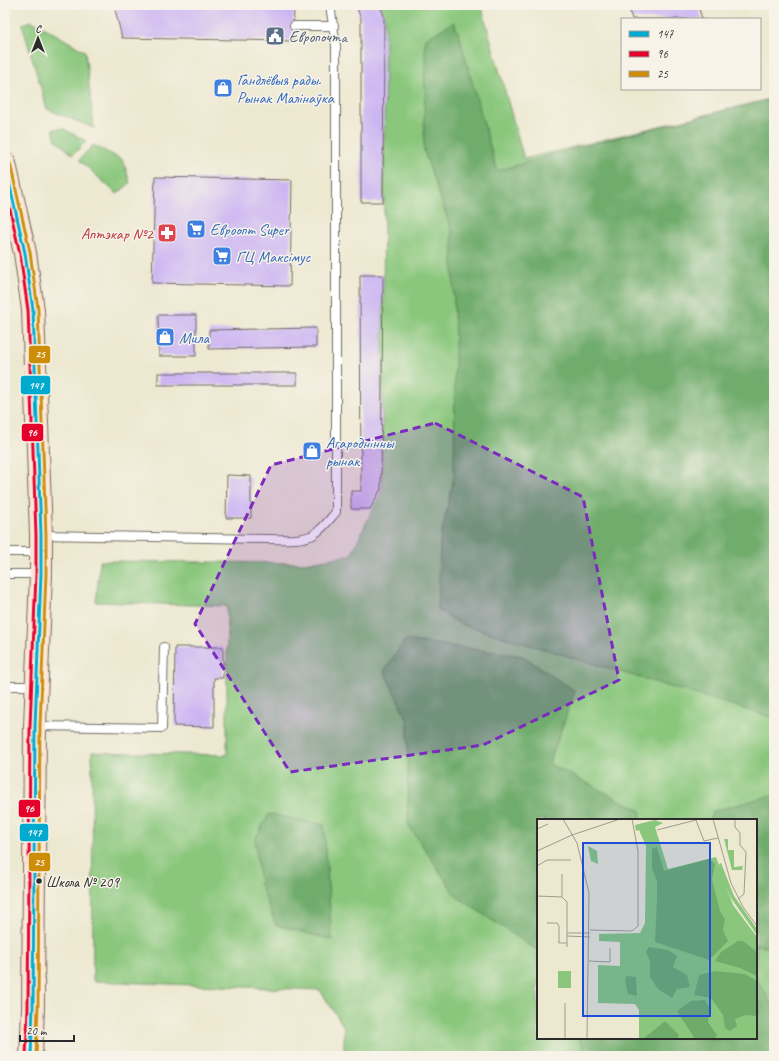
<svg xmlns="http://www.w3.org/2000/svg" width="779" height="1061" font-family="Caveat,sans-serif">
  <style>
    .green { fill: #8ac77d; stroke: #5a7954; fill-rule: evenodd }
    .forest { fill: #6fac6c; stroke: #4d6c4c }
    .building { fill: #ccb5f3 }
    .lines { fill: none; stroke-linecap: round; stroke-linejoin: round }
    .service-casing { stroke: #6f6d65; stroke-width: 10 }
    .secondary-casing { stroke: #6f6d65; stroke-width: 24 }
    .service { stroke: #fff; stroke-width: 8 }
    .secondary { stroke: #fde4d1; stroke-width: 22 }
    .bus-1-casing { stroke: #f7f3e8; stroke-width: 6 }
    .bus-2-casing { stroke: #f7f3e8; stroke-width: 6 }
    .bus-3-casing { stroke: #f7f3e8; stroke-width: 6 }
    .bus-1 { stroke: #00a9ce; stroke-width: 3 }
    .bus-2 { stroke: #e4002b; stroke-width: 3 }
    .bus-3 { stroke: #ce8d09; stroke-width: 3 }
    .marked { fill: #7b2cbf; fill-opacity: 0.2; stroke: #7b2cbf; stroke-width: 3; stroke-dasharray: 8 5; stroke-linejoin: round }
    .bus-dot { fill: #2b2b2b; stroke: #f7f3e8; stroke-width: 1.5 }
    .labels { text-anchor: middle; stroke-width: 3; stroke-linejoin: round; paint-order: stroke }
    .bus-label { font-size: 15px; fill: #2b2b2b; stroke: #f7f3e8; text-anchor: start }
    .service-label { font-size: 16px; fill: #4e5e75; stroke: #f7f3e8; text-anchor: start }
    .shop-label { font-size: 16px; fill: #366cbe; stroke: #f7f3e8; text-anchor: start }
    .health-label { font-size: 16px; fill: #be3a42; stroke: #f7f3e8; text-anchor: end }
    .inset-road { fill: none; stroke: #9f9c8e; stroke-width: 1 }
    .view { fill: #1d4ed8; fill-opacity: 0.15; stroke: #1d4ed8; stroke-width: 2 }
    .inset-edge { fill: none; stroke: #2b2b2b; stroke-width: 2 }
    .line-badge { stroke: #f7f3e8; stroke-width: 1.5 }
    .badge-label { font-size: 11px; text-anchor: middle; font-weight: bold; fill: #fff }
  </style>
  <rect width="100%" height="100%" fill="#f7f3e8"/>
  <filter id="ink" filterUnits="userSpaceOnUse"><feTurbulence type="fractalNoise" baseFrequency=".025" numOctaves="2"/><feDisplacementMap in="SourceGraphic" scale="8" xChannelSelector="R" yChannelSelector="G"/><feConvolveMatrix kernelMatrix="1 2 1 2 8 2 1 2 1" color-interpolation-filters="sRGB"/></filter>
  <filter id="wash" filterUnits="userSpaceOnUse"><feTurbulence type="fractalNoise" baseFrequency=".012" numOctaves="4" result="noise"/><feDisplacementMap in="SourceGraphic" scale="16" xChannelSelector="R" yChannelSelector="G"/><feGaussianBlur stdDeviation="0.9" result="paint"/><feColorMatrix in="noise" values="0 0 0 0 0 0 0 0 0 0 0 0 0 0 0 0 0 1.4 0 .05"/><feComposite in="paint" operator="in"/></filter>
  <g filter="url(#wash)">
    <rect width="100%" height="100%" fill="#ede8d0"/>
    <g class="green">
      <path d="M 380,5 L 481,5 L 524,159 L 774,98 L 774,1056 L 344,1056 L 344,1027 L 320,990 L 93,981 L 92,752 L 227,755 L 227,606 L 96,602 L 100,561 L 304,563 L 351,555 L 382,490 L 385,18 ZM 538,820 L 756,820 L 756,1038 L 538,1038 Z"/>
      <path d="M 32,21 L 85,51 L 94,128 L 47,109 L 22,24 Z"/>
      <path d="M 53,129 L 64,129 L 86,141 L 73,155 L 56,140 Z"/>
      <path d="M 93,145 L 123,160 L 130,183 L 117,194 L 79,160 Z"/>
    </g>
    <g class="forest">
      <path d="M 454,22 L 460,38 L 497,171 L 573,149 L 774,98 L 774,714 L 771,717 L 460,624 L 438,610 L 440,541 L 454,477 L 455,344 L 452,232 L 424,151 L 425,39 Z"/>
      <path d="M 405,640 L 523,656 L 575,691 L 549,764 L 640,810 L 642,820 L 538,820 L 538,951 L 456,896 L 408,824 L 408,721 L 384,671 Z"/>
      <path d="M 774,795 L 774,948 L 756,945 L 756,820 L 709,820 L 713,811 Z"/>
      <path d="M 269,814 L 324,825 L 332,940 L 276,925 L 260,884 L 255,840 Z"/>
      <path d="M 756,978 L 774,1008 L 774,1056 L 588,1056 L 578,1038 L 756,1038 Z"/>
    </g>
    <g id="blocks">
      <g class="building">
        <path d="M 114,5 L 294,5 L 293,41 L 122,38 Z"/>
        <path d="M 356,5 L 380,5 L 384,16 L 383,202 L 361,202 L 361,19 Z"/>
        <path d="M 628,5 L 698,5 L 702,19 L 632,19 Z"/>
        <path d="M 155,177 L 292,180 L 290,286 L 152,283 Z"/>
        <path d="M 360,275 L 383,275 L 381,489 L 370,509 L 351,509 L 351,491 L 361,491 Z"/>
        <path d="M 158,315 L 196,315 L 196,356 L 159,356 Z"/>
        <path d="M 316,328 L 316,347 L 209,349 L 209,330 Z"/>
        <rect x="158" y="373" width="139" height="12"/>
        <path d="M 227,475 L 251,476 L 251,518 L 226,518 Z"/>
        <path d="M 175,647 L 223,647 L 223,678 L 214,678 L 214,727 L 174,726 Z"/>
      </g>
    </g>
  </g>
  <g filter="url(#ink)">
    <use href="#blocks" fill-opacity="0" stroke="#6f6d65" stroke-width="1"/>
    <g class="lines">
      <g class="service-casing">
        <g id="service">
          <path d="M 294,26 L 334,26"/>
          <path d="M 42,535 L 268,539 C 282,539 300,541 313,535 C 322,530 329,520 336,512 L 336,46 L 330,5"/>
          <path d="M 5,552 L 40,552"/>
          <path d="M 5,574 L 40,574"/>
          <path d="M 5,686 L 36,686"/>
          <path d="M 35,726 L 162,728 L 164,647"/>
        </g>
      </g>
      <g class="secondary-casing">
        <path id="secondary" d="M 5,164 L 25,253 L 33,310 L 41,535 L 41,574 L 35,726 L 33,1008 L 31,1056"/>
      </g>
      <use href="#service" class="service"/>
      <use href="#secondary" class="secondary"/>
      <g class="bus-1-casing">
        <path id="bus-1" d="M 5,164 L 25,253 L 33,310 L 41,535 L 41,574 L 35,726 L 33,1008 L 31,1056"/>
      </g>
      <g class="bus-2-casing">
        <path id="bus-2" d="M 5,187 L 20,254 L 28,310 L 36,535 L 36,574 L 30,726 L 28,1008 L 26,1056"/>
      </g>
      <g class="bus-3-casing">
        <path id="bus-3" d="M 10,163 L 30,252 L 38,309 L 46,535 L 46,574 L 40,726 L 38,1008 L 36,1056"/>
      </g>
      <use href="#bus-1" class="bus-1"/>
      <use href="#bus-2" class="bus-2"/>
      <use href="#bus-3" class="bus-3"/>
    </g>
  </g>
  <path class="marked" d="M 435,423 L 583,497 L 619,680 L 483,745 L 290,772 L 195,624 L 271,465 Z"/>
  <defs>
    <g id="civic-square" transform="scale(1)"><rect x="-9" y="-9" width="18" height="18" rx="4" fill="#5c6f8a" stroke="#f7f3e8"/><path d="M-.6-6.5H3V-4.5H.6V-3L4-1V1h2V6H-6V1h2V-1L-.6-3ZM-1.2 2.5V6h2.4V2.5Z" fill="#fff"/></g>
    <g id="shop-square" transform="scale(1)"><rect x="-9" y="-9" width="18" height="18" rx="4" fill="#3f7fe0" stroke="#f7f3e8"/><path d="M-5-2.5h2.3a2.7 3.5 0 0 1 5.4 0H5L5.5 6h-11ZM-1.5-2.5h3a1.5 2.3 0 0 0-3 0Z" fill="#fff"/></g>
    <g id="supermarket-square" transform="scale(1)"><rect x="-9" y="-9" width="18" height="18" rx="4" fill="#3f7fe0" stroke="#f7f3e8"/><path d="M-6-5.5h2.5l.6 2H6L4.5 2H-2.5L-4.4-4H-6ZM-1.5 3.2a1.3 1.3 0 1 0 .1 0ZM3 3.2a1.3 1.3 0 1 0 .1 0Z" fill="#fff"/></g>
    <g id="pharmacy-square" transform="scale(1)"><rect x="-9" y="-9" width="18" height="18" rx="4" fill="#e0444e" stroke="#f7f3e8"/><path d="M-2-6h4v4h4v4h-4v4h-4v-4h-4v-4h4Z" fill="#fff"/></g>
  </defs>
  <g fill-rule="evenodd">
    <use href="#civic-square" x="275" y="36"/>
    <use href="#shop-square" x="223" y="88"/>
    <use href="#supermarket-square" x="196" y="229"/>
    <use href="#pharmacy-square" x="167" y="233"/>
    <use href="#supermarket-square" x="222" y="256"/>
    <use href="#shop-square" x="165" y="337"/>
    <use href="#shop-square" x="312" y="451"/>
  </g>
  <circle class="bus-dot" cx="39" cy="881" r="3.5"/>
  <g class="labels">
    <g class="bus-label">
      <text x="46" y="887">Школа № 209</text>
    </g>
    <g class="service-label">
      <text x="289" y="42">Европочта</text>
    </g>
    <g class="shop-label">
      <text x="237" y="85">Гандлёвыя рады.<tspan x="237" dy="18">Рынак Малінаўка</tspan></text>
      <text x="210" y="235">Евроопт Super</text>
      <text x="236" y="262">ГЦ Максімус</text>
      <text x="179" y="343">Мила</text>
      <text x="326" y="448">Агароднінны<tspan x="326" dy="18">рынак</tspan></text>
    </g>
    <g class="health-label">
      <text x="153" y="239">Аптэкар №2</text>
    </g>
  </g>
  <g transform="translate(537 819)">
    <rect width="220" height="220" fill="#ede8d0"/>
    <path d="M 118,1 L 126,4 L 118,8 L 131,50 L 179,38 L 196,86 L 220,118 L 220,220 L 79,220 L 102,220 L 102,191 L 98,185 L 61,184 L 61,146 L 83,147 L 83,123 L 62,122 L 62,115 L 103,114 L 108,104 L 109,27 L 102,11 L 99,12 L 98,6 ZM 187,20 L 191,20 L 191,31 L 197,31 L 197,48 L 206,47 L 205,51 L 195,51 ZM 51,27 L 60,32 L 61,45 L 54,42 ZM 184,44 L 197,77 L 220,110 L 220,116 L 194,79 L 183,51 L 182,45 ZM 21,152 L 34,152 L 34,169 L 21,169 Z" fill="#8ac77d"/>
    <path d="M 120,28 L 127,52 L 172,40 L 178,45 L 175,61 L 183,92 L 188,100 L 186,111 L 191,122 L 172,141 L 118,123 L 120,80 L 120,62 L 115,49 L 115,30 ZM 201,122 L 206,122 L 220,133 L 220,157 L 203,149 L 178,142 L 184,133 ZM 112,128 L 131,131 L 140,137 L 136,148 L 150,156 L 153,168 L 140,170 L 135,179 L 121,170 L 113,158 L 113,142 L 109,133 ZM 178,152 L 208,155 L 220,162 L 220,197 L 209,196 L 198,200 L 200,207 L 193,212 L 188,209 L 186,196 L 174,179 L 157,176 L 162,156 ZM 90,157 L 99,158 L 100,177 L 91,175 L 88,161 ZM 168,181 L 173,190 L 171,203 L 180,216 L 178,220 L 158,220 L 140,192 L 154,182 ZM 128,202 L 142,216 L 140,220 L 106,220 Z" fill="#6fac6c"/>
    <path class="inset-road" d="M 26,0 L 40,24 L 52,74 L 50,220M 176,0 L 194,64 L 206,88 L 220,107M 198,0 L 198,8 L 203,14 L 203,26 L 209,33 L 207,75 L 201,80M 0,10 L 11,5M 120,11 L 159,1 L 167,22 L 181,19M 0,32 L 35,16 L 83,0M 0,47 L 10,41 L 34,41M 25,55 L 25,78 L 30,83 L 30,128M 0,77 L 25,78M 10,104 L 20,104 L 22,107 L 22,124 L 30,124M 53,111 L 95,112 L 101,107 L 101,32 L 95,0M 30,114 L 53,114M 30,117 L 53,118M 52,142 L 73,143 L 73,129M 28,184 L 28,220"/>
    <path class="view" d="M 46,24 L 173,24 L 173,197 L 46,197 Z"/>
    <rect width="220" height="220" class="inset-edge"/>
  </g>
  <g class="line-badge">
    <rect x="28" y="345" width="23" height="19" rx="4" fill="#ce8d09"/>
    <rect x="20" y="375" width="31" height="20" rx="4" fill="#00a9ce"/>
    <rect x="21" y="423" width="23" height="19" rx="4" fill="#e4002b"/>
    <rect x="18" y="799" width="23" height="19" rx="4" fill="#e4002b"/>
    <rect x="19" y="823" width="30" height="19" rx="4" fill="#00a9ce"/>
    <rect x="28" y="852" width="23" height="20" rx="4" fill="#ce8d09"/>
  </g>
  <g class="badge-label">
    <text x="40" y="358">25</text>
    <text x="36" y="389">147</text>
    <text x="32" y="436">96</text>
    <text x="29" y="812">96</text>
    <text x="34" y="836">147</text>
    <text x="39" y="866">25</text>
  </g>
  <rect width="779" height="1061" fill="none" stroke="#f7f3e8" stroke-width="20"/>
  <rect x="621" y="18" width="140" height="72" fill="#f7f3e8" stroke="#a5a39c"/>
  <rect x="629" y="31" width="20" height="6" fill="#00a9ce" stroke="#a5a39c"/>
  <text x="657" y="38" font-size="12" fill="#2b2b2b">147</text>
  <rect x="629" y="51" width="20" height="6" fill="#e4002b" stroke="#a5a39c"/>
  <text x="657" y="58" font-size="12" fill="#2b2b2b">96</text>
  <rect x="629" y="71" width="20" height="6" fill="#ce8d09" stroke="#a5a39c"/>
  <text x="657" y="78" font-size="12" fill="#2b2b2b">25</text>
  <g transform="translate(38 38)" stroke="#f7f3e8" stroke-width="3" paint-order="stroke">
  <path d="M0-3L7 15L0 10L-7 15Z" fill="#2b2b2b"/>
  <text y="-6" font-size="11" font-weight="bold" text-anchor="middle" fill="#2b2b2b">С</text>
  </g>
  <path d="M20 1035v6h54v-6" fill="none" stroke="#2b2b2b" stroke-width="2"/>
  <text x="26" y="1035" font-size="12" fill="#2b2b2b" stroke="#f7f3e8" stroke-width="3" paint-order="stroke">20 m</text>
</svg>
